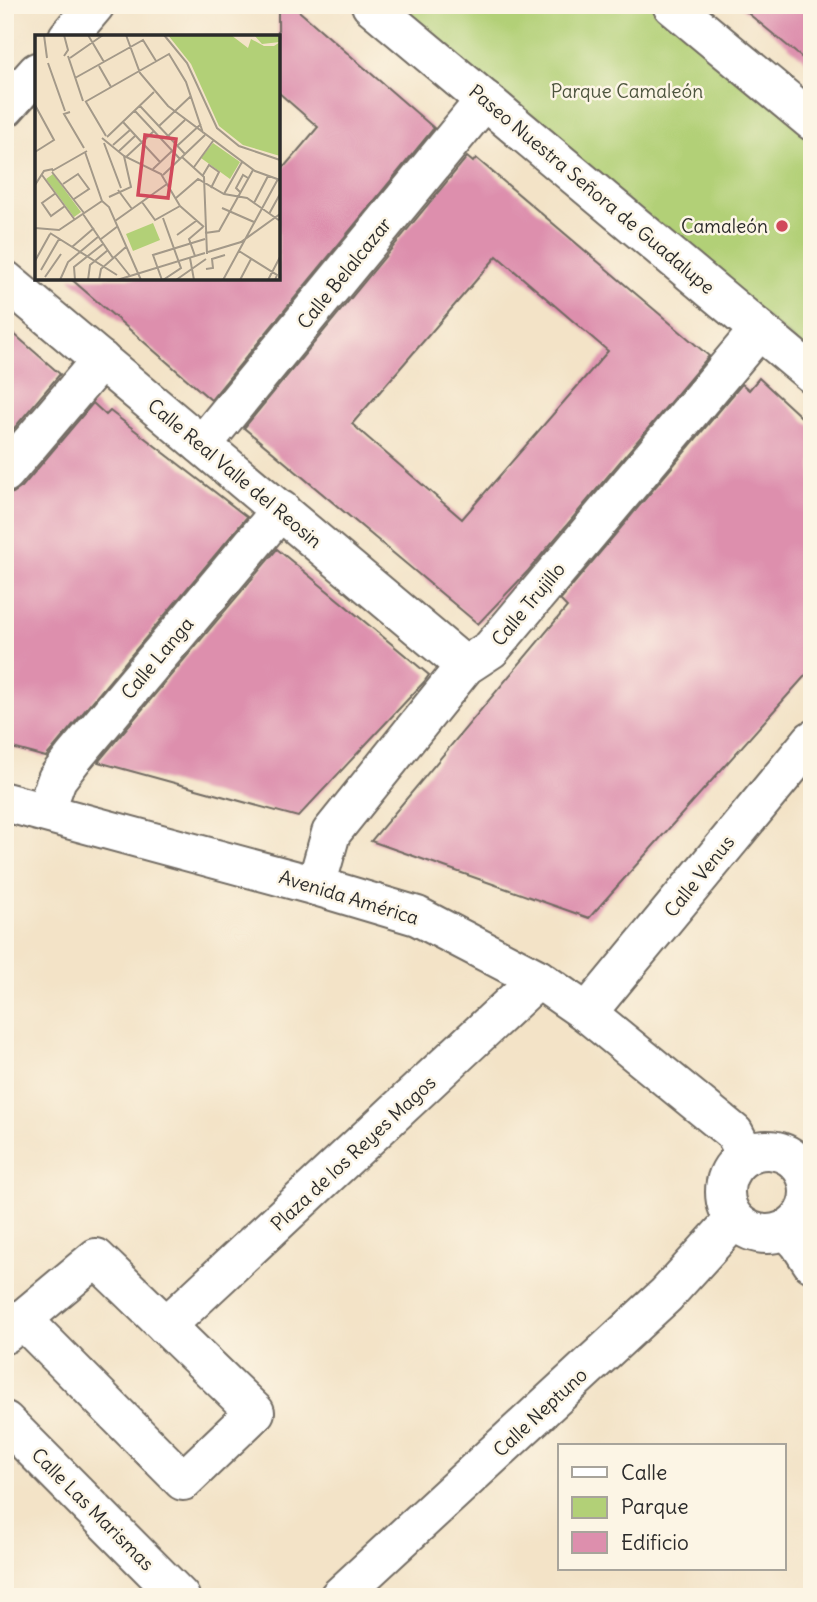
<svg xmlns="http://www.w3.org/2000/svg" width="817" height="1602" font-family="Delius,sans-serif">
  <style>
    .green { fill: #b2d077; stroke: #6e7e51; stroke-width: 2 }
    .building { fill: #dd8fad; fill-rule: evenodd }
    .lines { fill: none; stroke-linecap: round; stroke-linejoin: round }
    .street-casing { stroke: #716b62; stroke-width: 42 }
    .secondary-casing { stroke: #716b62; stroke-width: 42 }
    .street { stroke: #fff; stroke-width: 38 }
    .secondary { stroke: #fff; stroke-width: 38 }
    .poi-dot { fill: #d1495b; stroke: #fcf5e5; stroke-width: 2.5 }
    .labels { text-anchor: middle; stroke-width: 5; stroke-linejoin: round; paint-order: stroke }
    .park-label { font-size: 19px; fill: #4d543e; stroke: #fcf5e5 }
    .street-label { font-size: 19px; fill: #2b2b2b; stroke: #fcf5e5 }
    .poi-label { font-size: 19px; fill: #2b2b2b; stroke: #fcf5e5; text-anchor: end }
    .inset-road { fill: none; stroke: #a39989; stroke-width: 2 }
    .view { fill: #d1495b; fill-opacity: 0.15; stroke: #d1495b; stroke-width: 3.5 }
    .inset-edge { fill: none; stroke: #2b2b2b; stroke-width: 3.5 }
  </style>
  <rect width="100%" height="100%" fill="#fcf5e5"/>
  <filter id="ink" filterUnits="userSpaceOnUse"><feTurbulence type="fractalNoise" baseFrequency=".0143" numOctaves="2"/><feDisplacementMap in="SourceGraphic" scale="14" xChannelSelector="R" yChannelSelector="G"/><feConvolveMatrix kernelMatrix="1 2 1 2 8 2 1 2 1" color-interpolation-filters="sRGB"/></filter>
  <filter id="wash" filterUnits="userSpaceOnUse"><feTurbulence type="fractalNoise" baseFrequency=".00686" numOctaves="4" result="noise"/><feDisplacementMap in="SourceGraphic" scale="28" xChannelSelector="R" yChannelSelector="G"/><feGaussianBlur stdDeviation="1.57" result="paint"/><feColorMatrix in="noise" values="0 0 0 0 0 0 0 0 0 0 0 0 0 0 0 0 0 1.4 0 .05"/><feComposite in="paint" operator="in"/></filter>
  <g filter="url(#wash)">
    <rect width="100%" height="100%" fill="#f3e3c7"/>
    <path class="green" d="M 392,5 L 656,5 L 812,135 L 812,356 Z"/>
    <g id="blocks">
      <g class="building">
        <path d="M 278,5 L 292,5 L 434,128 L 211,400 L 70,278 L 278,278 L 278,174 L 318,127 L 278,92 Z"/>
        <path d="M 738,5 L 812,5 L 812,66 Z"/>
        <path d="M 467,157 L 473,162 L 476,158 L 709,356 L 528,571 L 478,624 L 244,428 ZM 497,256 L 608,351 L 462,519 L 352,424 Z"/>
        <path d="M 5,326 L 60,374 L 5,439 Z"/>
        <path d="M 759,378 L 812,427 L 812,668 L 589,918 L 371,841 L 567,607 L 560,600 L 742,384 L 749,390 Z"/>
        <path d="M 93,403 L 106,415 L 110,411 L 247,517 L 46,757 L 5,746 L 5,494 L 13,493 L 22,487 Z"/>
        <path d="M 277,549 L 429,675 L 424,682 L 298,817 L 98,762 Z"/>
      </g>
    </g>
  </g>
  <g filter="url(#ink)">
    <use href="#blocks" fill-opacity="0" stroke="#716b62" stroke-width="2"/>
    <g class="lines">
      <g class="street-casing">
        <g id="street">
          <path d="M 371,5 L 812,374"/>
          <path d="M 672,5 L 812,121"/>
          <path d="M 68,37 L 95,5"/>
          <path d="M 5,108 L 37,72"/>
          <path d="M 5,280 L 465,666"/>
          <path d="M 202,445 L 485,100"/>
          <path d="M 5,473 L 101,360"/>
          <path d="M 45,812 L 57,779 L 73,758 L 281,510"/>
          <path d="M 316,886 L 331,833 L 465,666 L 491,649 L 759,330"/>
          <path d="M 166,1326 L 538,979"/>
          <path d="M 5,1334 L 96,1258 L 255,1412 L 183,1481 L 22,1319"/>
          <path d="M 5,1421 L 180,1597"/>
        </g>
      </g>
      <g class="secondary-casing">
        <g id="secondary">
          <path d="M 5,802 L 316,886 L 417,916 L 538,979 L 587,1013 L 734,1133 L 746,1156"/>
          <path d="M 587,1013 L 812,740"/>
          <circle cx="767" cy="1192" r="42"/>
          <path d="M 787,1230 L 799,1243 L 812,1263"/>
          <path d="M 339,1597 L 666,1295 L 734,1220"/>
        </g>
      </g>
      <use href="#street" class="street"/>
      <use href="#secondary" class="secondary"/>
    </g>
  </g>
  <circle class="poi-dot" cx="782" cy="226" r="7"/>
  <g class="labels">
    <g class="park-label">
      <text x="627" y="98">Parque Camaleón</text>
    </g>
    <g class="street-label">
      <text transform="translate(592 189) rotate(40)" y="7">Paseo Nuestra Señora de Guadalupe</text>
      <text transform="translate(344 273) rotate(-51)" y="7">Calle Belalcazar</text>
      <text transform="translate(235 473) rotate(40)" y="7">Calle Real Valle del Reosin</text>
      <text transform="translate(528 604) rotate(-50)" y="7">Calle Trujillo</text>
      <text transform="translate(157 658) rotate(-50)" y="7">Calle Langa</text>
      <text transform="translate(699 876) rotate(-51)" y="7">Calle Venus</text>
      <text transform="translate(349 897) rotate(17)" y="7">Avenida América</text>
      <text transform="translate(353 1153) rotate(-43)" y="7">Plaza de los Reyes Magos</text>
      <text transform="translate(540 1412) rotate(-43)" y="7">Calle Neptuno</text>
      <text transform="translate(93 1509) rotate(45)" y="7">Calle Las Marismas</text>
    </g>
    <g class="poi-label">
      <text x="768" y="233">Camaleón</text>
    </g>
  </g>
  <g transform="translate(35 35)">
    <rect width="245" height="245" fill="#f3e3c7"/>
    <path d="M 133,0 L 196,0 L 213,13 L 216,4 L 229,11 L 239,11 L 245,7 L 227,9 L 219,0 L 245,0 L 245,121 L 208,110 L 184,91 L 156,29 ZM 178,108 L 205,127 L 195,144 L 166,123 ZM 18,139 L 46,177 L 39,182 L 11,144 ZM 118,188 L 125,205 L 98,216 L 91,199 Z" fill="#b2d077"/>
    <path class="inset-road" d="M 9,0 L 12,23M 53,0 L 69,27M 91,0 L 105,38 L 133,71 L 220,136 L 245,145M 129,0 L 152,28 L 182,93 L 204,111 L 245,125M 29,21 L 33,15 L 29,0M 33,21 L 48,66M 35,23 L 68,0M 13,28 L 30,76M 64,31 L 76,52M 40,43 L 108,5 L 121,26M 50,67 L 134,19 L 151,47 L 168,98M 51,67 L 71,101M 0,70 L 19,105 L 0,117M 105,71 L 150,119M 100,76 L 145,124M 35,77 L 29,79 L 49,113M 88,87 L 125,127M 124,91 L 156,61M 133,101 L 150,85M 72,102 L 119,57M 67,103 L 89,121 L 126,139 L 145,171M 69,108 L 86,153M 78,110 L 95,95M 142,111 L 166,89M 50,117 L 67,166M 83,117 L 100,101M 91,122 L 119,96M 147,122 L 169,142 L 172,219M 159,132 L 178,106M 118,134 L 137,116M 17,136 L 52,116M 17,137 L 49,178M 7,140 L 40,185M 128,140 L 170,100M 168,140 L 174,130 L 184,137 L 176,153M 28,149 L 43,139 L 54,154 L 39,164M 0,150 L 9,136 L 18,134M 83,155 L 97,174M 205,157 L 201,153 L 208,140 L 213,143M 21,158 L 7,168 L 16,181 L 30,171M 189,159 L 207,127M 74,162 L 96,152 L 89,121M 141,163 L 163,144 L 189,159 L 212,163 L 245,186M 67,166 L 74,172 L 106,245M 107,167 L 120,185 L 145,171M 219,168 L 233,141M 145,171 L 169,192M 187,173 L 219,187M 48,179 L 78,223M 234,179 L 245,159M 80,186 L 132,149M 0,193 L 24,195 L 67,166M 15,198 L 82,240M 170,198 L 184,196 L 218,135M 142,200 L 161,186M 66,204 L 83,191M 37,212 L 59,193M 204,216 L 242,240 L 240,245M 173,217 L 206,207 L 245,179M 79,221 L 95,241M 160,221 L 154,204 L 168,192M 155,223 L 159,245M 0,226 L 15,199M 171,234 L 178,233 L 177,224 L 190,220M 6,235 L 24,204M 10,242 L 26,219M 25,245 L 33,227 L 64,201M 25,245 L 58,245M 40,245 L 39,232 L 68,209M 53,245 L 55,230 L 73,215M 64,245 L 66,234 L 92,211M 82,245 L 170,218M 127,245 L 118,220 L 170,204M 128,245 L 146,233 L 128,183M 141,245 L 171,224M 188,245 L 243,144M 205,245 L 216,224M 233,245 L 245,222"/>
    <path class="view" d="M 110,100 L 141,104 L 133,163 L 103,160 Z"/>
    <rect width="245" height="245" class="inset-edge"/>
  </g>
  <rect width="817" height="1602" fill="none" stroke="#fcf5e5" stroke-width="28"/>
  <rect x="558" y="1444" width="228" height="126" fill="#fcf5e5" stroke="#a8a49b" stroke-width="2"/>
  <rect x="572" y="1467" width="35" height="10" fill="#ffffff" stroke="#a8a49b" stroke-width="2"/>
  <text x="621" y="1480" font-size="21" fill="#2b2b2b">Calle</text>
  <rect x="572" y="1497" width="35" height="21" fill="#b2d077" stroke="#a8a49b" stroke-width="2"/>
  <text x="621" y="1514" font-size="21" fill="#2b2b2b">Parque</text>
  <rect x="572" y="1532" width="35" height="21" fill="#dd8fad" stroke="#a8a49b" stroke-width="2"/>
  <text x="621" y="1550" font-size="21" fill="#2b2b2b">Edificio</text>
</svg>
